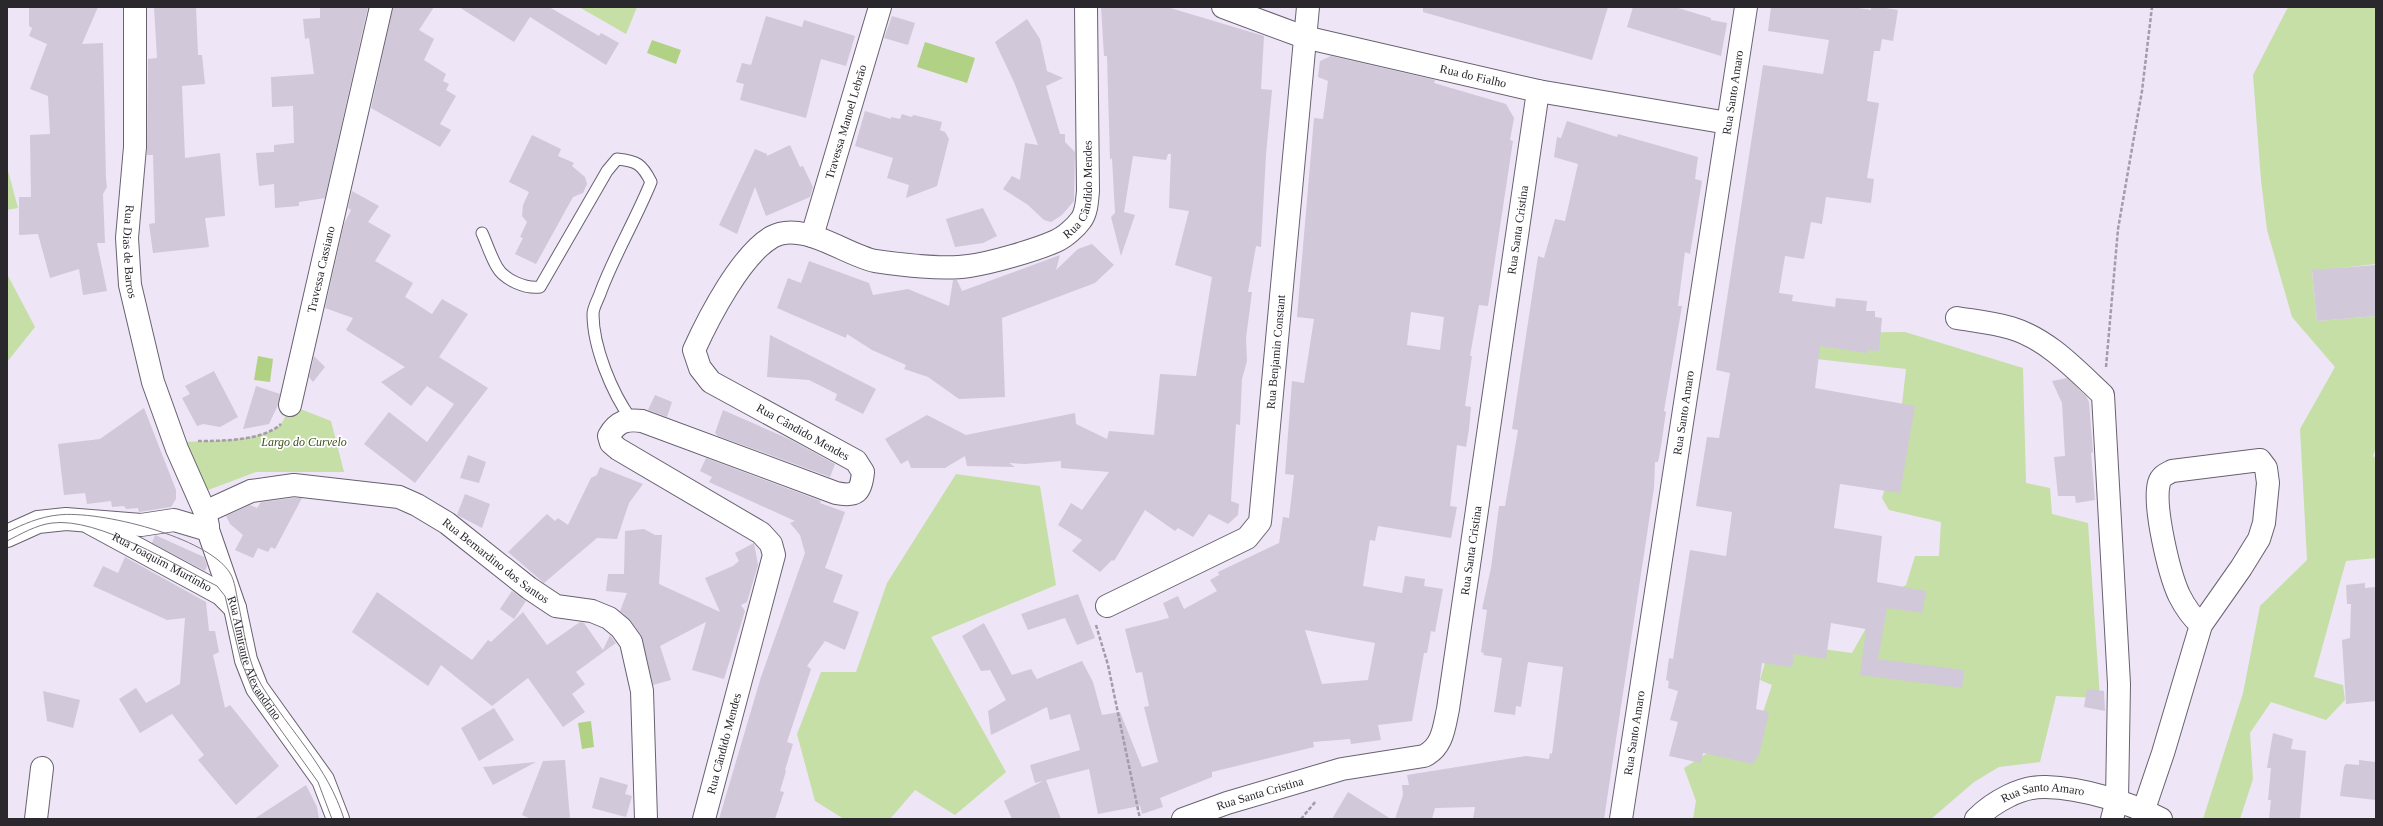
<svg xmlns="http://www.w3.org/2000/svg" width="2383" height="826" font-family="'Times New Roman',serif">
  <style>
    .green { fill: #c6dfa6 }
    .water { fill: #b1d185 }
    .building { fill: #d1c8da; fill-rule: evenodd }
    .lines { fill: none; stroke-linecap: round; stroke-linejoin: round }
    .lane-casing { stroke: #696171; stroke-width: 13 }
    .street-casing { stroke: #696171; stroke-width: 24 }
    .secondary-casing { stroke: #696171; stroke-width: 24 }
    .path { stroke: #a39ca9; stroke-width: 2.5; stroke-dasharray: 4 2; stroke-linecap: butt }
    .lane { stroke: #fff; stroke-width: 11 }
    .street { stroke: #fff; stroke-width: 22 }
    .secondary { stroke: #fff; stroke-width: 22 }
    .tram { stroke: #7e7883; stroke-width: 1 }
    .labels { text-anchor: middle; stroke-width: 3.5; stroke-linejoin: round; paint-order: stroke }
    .street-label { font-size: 12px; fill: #2a272d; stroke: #fff }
    .park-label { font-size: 12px; font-style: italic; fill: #3c501b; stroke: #fff }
  </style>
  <rect width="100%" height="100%" fill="#eee5f7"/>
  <g class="green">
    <path d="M 579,7 L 637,7 L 626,34 Z"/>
    <path d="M 2290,7 L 2376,7 L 2376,264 L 2312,271 L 2317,321 L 2376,316 L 2376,447 L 2373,456 L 2376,459 L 2376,558 L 2346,561 L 2314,677 L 2343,685 L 2345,700 L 2326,720 L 2271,702 L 2250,733 L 2253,779 L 2240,819 L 2203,819 L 2243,693 L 2260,606 L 2307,560 L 2300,429 L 2335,367 L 2292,317 L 2267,230 L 2261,180 L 2253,75 L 2287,9 Z"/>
    <path d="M 7,167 L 18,208 L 7,210 Z"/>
    <path d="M 7,274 L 35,327 L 7,362 Z"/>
    <path d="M 1905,332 L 2023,368 L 2026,483 L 2050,488 L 2052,514 L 2088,523 L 2100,698 L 2056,696 L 2040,762 L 1999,767 L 1974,782 L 1931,819 L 1693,819 L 1696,801 L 1684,768 L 1706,754 L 1731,755 L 1748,758 L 1772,685 L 1760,680 L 1771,642 L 1852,653 L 1883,598 L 1906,585 L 1915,556 L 1939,556 L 1941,522 L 1889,510 L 1882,498 L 1897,448 L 1906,369 L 1807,358 L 1793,333 Z"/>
    <path d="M 290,405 L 331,421 L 344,472 L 256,472 L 200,493 L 183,442 C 205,441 265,441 280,425 C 285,420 287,411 290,405 Z"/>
    <path d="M 956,474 L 1040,486 L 1056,585 L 931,637 L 1006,772 L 955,815 L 915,790 L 890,819 L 844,819 L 815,801 L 797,734 L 821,672 L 856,672 L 887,583 Z"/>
  </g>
  <g class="water">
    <path d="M 652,40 L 681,50 L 676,64 L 647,53 Z"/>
    <path d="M 925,42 L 975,58 L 967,83 L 917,67 Z"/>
    <path d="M 258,356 L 273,359 L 270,382 L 254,380 Z"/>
    <path d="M 591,721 L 594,747 L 582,749 L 578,723 Z"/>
  </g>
  <g class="building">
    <path d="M 29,7 L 98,7 L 82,44 L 103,43 L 106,179 L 107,187 L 103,194 L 105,243 L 97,243 L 107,291 L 83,295 L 79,269 L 50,278 L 38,234 L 19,235 L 19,197 L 31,197 L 30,135 L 50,134 L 48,96 L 30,89 L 47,44 L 29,36 L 32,28 L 29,26 Z"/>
    <path d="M 154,7 L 196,7 L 198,55 L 202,55 L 205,84 L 182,86 L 185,158 L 220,153 L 225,216 L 205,218 L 209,247 L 153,253 L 149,224 L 155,223 L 153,155 L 147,155 L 148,59 L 157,58 Z"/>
    <path d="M 320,7 L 368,7 L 325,198 L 299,202 L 299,206 L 275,208 L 274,184 L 259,186 L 256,153 L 274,152 L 274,145 L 294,143 L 293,106 L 272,107 L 271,77 L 314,74 L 309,38 L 305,39 L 303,19 L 320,18 Z"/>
    <path d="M 393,7 L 434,7 L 419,30 L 434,39 L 424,60 L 446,74 L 443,81 L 449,84 L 446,90 L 456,96 L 440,124 L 451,130 L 440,147 L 371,108 Z"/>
    <path d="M 459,7 L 549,7 L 599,36 L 601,33 L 619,43 L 606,65 L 530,17 L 514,42 Z"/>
    <path d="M 1101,7 L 1167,7 L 1264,36 L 1261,89 L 1272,90 L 1266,155 L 1261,247 L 1256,246 L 1248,292 L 1252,292 L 1246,338 L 1247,361 L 1242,379 L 1240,425 L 1236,424 L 1231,501 L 1239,504 L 1238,515 L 1228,524 L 1209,514 L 1193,537 L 1178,528 L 1175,531 L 1145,510 L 1114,561 L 1112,560 L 1100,572 L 1072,551 L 1082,540 L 1058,525 L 1071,503 L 1082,510 L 1109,472 L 1061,468 L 1061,461 L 1025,464 L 1009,463 L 1015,467 L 967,466 L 965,456 L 945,468 L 911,468 L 908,460 L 901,464 L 885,439 L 927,415 L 966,435 L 1075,413 L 1076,424 L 1107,439 L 1109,431 L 1154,435 L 1160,374 L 1196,376 L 1212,277 L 1175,265 L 1189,211 L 1169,208 L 1171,154 L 1168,154 L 1166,160 L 1133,156 L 1124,212 L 1135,215 L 1121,256 L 1111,217 L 1115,213 L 1112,158 L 1110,160 L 1107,56 L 1104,56 Z"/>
    <path d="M 1423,7 L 1608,7 L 1592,60 L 1423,12 Z"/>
    <path d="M 1633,7 L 1675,7 L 1711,18 L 1711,20 L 1727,23 L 1721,56 L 1627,27 Z"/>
    <path d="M 1771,7 L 1852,7 L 1871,10 L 1871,7 L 1879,7 L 1898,10 L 1893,41 L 1882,39 L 1880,51 L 1874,51 L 1867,101 L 1879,103 L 1867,178 L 1874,179 L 1871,203 L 1826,197 L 1822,224 L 1811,222 L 1804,259 L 1785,256 L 1779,293 L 1793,295 L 1792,301 L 1835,307 L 1836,298 L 1867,301 L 1866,311 L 1875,311 L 1875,317 L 1882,318 L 1879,351 L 1867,350 L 1867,353 L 1820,346 L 1815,388 L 1915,406 L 1900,493 L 1840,484 L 1834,528 L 1882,536 L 1877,582 L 1926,591 L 1922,613 L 1887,608 L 1878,659 L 1964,670 L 1962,688 L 1860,675 L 1866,629 L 1831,623 L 1826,659 L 1794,654 L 1792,667 L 1762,663 L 1756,709 L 1769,712 L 1759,755 L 1753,764 L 1703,753 L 1701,763 L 1669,756 L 1678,722 L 1670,720 L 1678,691 L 1668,688 L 1669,681 L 1666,680 L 1669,658 L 1673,659 L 1690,550 L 1726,556 L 1732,512 L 1696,506 L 1707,437 L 1719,438 L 1730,373 L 1716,370 L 1763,65 L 1823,74 L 1829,40 L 1768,31 Z"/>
    <path d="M 766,16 L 802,27 L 804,20 L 855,36 L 846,66 L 821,59 L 806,118 L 740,100 L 744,84 L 736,82 L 742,63 L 751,65 Z"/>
    <path d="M 892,16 L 915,23 L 908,45 L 884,38 Z"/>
    <path d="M 1027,19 L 1040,39 L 1047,71 L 1063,78 L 1046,86 L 1060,134 L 1065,134 L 1065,142 L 1075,152 L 1074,201 L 1062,215 L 1051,222 L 1044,220 L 1028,205 L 1003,189 L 1012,176 L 1020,180 L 1025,143 L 1038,145 L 1014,82 L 995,42 Z"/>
    <path d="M 1331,56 L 1435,80 L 1434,83 L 1506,104 L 1514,118 L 1510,140 L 1513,141 L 1488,306 L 1479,305 L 1470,356 L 1472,356 L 1465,406 L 1471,407 L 1469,429 L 1466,447 L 1457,445 L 1450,506 L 1457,507 L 1451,538 L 1378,526 L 1375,541 L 1370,540 L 1363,586 L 1402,593 L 1405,576 L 1425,579 L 1424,586 L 1443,589 L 1435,632 L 1431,631 L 1427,653 L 1424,653 L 1412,721 L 1378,725 L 1381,740 L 1351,744 L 1350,739 L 1313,742 L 1314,747 L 1212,772 L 1212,777 L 1160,798 L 1163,807 L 1142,814 L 1140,806 L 1098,814 L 1089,769 L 1046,780 L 1061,819 L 1012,819 L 1004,801 L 1043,781 L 1035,783 L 1030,765 L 1080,750 L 1070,714 L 1050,720 L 1047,707 L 991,735 L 988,711 L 1006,700 L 990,670 L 981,671 L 962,636 L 984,623 L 1012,675 L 1031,669 L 1037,679 L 1082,661 L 1093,682 L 1102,715 L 1120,712 L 1142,767 L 1158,762 L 1144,707 L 1149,706 L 1142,672 L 1136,673 L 1125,629 L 1169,618 L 1163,603 L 1178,596 L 1184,609 L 1217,591 L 1210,580 L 1219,575 L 1218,572 L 1279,543 L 1283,517 L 1289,518 L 1294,475 L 1285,474 L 1292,381 L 1304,383 L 1314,319 L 1297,317 L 1314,118 L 1323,119 L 1328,81 L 1318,77 L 1320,61 ZM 1411,312 L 1444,317 L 1440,350 L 1407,345 ZM 1305,630 L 1375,643 L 1368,680 L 1322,684 Z"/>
    <path d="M 865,111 L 891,119 L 891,117 L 900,119 L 902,114 L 911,117 L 914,115 L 942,122 L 940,130 L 945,132 L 949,139 L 937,186 L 906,198 L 909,185 L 887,178 L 893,158 L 855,146 Z"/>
    <path d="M 1567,121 L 1617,137 L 1618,134 L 1698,157 L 1695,179 L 1702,181 L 1690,254 L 1685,252 L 1678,306 L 1682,306 L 1664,411 L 1666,412 L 1661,446 L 1658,462 L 1655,462 L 1654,488 L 1604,819 L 1473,819 L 1475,807 L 1435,808 L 1432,819 L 1395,819 L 1403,795 L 1402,785 L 1409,785 L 1407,775 L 1526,756 L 1549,759 L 1550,753 L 1552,754 L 1563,667 L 1528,662 L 1521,707 L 1516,706 L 1515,715 L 1494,712 L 1502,658 L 1483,655 L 1484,653 L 1481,652 L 1487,610 L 1482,609 L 1491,568 L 1499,506 L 1505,506 L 1518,430 L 1512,429 L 1538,256 L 1544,258 L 1555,219 L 1565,221 L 1578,164 L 1554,157 L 1557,137 L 1561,138 Z"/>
    <path d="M 532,135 L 561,149 L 558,156 L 574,163 L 572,166 L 585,177 L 587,184 L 583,193 L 573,197 L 536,264 L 515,254 L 523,238 L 520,237 L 527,222 L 522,216 L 523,205 L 529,192 L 509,182 Z"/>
    <path d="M 790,145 L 800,167 L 803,166 L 813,187 L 810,197 L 766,216 L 755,187 L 737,234 L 719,225 L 755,149 L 767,154 L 767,156 Z"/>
    <path d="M 352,191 L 379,206 L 368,222 L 391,235 L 375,261 L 413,283 L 405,297 L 432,314 L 442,299 L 468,314 L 439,357 L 488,388 L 415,483 L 364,444 L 389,412 L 427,442 L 454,404 L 427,386 L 411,406 L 381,382 L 405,367 L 346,330 L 353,318 L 325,308 L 344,224 L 351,210 L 348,208 Z"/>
    <path d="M 983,208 L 997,236 L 983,243 L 955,247 L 946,219 Z"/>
    <path d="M 1092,244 L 1114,265 L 1095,283 L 1002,318 L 1005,397 L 959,399 L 928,377 L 904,369 L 906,365 L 872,350 L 847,334 L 846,338 L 777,308 L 788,278 L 801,283 L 809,261 L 869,283 L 873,295 L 908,289 L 949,306 L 953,280 L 957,280 L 962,291 L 1060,255 L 1056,270 L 1078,249 Z"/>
    <path d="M 2376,265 L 2376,316 L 2317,321 L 2312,270 Z"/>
    <path d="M 770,335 L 876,389 L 863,414 L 835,400 L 837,394 L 809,380 L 767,377 Z"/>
    <path d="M 314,356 L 325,367 L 313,382 L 309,377 Z"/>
    <path d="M 214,371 L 238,417 L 220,427 L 203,424 L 197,426 L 182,398 L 190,394 L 185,386 Z"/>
    <path d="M 2067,378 L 2086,396 L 2089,402 L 2093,452 L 2091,453 L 2095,500 L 2076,503 L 2075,496 L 2058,496 L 2054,457 L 2065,456 L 2062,403 L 2052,381 Z"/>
    <path d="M 256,386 L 280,394 L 278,405 L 269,424 L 243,429 Z"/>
    <path d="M 655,395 L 672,402 L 667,417 L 648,410 Z"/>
    <path d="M 144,408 L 176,490 L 176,499 L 171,507 L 139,512 L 138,508 L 126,509 L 124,506 L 112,507 L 111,501 L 87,504 L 85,493 L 64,495 L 58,444 L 100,439 Z"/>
    <path d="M 723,410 L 789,439 L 835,464 L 830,477 L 718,436 L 715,433 Z"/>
    <path d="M 468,455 L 486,462 L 479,483 L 460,478 Z"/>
    <path d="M 706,458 L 821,501 L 820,503 L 845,512 L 825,568 L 843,575 L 833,602 L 859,612 L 845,650 L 825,641 L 807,666 L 811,669 L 787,742 L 793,744 L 785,770 L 786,771 L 780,791 L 784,792 L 775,819 L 719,819 L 761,677 L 805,553 L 800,535 L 790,523 L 795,521 L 709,482 L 712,477 L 700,471 Z"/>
    <path d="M 600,467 L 643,484 L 629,503 L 617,539 L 597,538 L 544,583 L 508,552 L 547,514 L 555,521 L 558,518 L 568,525 L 591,478 L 597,475 Z"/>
    <path d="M 465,494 L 490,504 L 482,528 L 457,515 Z"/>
    <path d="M 294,498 L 302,498 L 275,549 L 271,547 L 268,552 L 258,548 L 253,558 L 235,550 L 243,535 L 230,524 L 226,516 L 250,505 L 257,508 L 261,502 Z"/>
    <path d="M 644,529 L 655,535 L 662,535 L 659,584 L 720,612 L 705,578 L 733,566 L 739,561 L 735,553 L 754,543 L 758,565 L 747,602 L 741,605 L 745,611 L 724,679 L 692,670 L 706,622 L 660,646 L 671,680 L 653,685 L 641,635 L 631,621 L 620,611 L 627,593 L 606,591 L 608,574 L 624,574 L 625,531 Z"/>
    <path d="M 155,535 L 204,557 L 207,566 L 205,571 L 152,543 Z"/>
    <path d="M 125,557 L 206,602 L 209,631 L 215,631 L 219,652 L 213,655 L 225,708 L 230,705 L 279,766 L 236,805 L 198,760 L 204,755 L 172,714 L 140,733 L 119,699 L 136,688 L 146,703 L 180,684 L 185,618 L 167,620 L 93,586 L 103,566 L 118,573 Z"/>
    <path d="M 2365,583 L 2365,588 L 2376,587 L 2376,701 L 2346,704 L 2342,640 L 2350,638 L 2351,604 L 2347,604 L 2346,585 Z"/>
    <path d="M 512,591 L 526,601 L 514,619 L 500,609 Z"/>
    <path d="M 377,592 L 472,660 L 488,640 L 491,642 L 523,612 L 547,645 L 580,622 L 584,623 L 603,650 L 610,635 L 616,643 L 576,672 L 585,684 L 572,694 L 585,712 L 563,727 L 528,678 L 492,706 L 441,665 L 428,686 L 352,632 Z"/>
    <path d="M 1078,594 L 1095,638 L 1077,645 L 1065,618 L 1028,630 L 1021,614 Z"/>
    <path d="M 2087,689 L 2104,691 L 2105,711 L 2084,707 Z"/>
    <path d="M 43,691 L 80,700 L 73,728 L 47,721 Z"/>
    <path d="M 494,708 L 514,740 L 479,761 L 461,728 Z"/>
    <path d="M 2273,733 L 2293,739 L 2291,749 L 2306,751 L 2300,819 L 2269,819 L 2271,800 L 2268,800 L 2271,768 L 2267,768 Z"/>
    <path d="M 565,760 L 570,819 L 531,819 L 522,815 L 543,761 Z"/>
    <path d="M 2359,760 L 2376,762 L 2376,800 L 2340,796 L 2344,767 L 2346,764 L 2359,765 Z"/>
    <path d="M 536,762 L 493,785 L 483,767 Z"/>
    <path d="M 600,777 L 628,785 L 625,794 L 632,796 L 626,817 L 592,808 Z"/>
    <path d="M 306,785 L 317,807 L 319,819 L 254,819 Z"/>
    <path d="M 1348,792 L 1391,819 L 1332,819 Z"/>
  </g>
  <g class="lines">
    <g class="lane-casing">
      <path id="lane" d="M 482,233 C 487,244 491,257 497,267 C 504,280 526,289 540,287 L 607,171 L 617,159 C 637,161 642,164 651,182 C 636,219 615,254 601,291 C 599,298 593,307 593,314 C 593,347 612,393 631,419"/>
    </g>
    <g class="street-casing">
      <g id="street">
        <path id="s1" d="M 135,7 L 135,147 L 127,238 L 130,285 L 153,382 L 177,449 L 205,512 L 208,526"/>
        <path id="s2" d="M 1223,7 L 1304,37 L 1538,91 L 1728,123"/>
        <path id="s3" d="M 812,236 L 880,7"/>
        <path d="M 1957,318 C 1975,321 1994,323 2011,328 C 2048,339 2076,370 2103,395 L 2119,684 L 2117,800 L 2112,819"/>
        <path id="s4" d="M 290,405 L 381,7"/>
        <path id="s5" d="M 205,512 L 251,491 L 294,485 L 399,497 L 417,505 L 447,523 L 529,588 L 556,606 L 592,611 L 609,618 L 621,628 L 631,642 L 642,691 L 646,819"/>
        <path id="s6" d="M 1107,606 L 1247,538 L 1260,522 L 1308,7"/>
        <path d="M 2143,812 L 2163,753 L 2201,625 L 2241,568 L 2259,539 L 2264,523 L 2268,483 L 2266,468 L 2260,460 L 2172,471 C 2166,474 2161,476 2159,483 C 2153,506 2169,573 2179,595 C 2185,607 2191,616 2201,625"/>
        <path d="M 36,819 L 42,768"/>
        <path id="s7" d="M 704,819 L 774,555 L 771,544 L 761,533 L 618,449 L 611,443 L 609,436 C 617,421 627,419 642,421 L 836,493 C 856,497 861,493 863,472 L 856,461 L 711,382 L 700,368 L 694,350 C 709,317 741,255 772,237 C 802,220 846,255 875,261 C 903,265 941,270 969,266 C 991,263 1036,250 1056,241 C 1065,237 1076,227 1081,220 C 1087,212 1087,200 1088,191 L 1086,7"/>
        <path id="s8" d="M 1183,819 L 1227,803 L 1342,769 L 1424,756 C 1443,747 1444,727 1448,709 L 1538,91"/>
        <path id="s9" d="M 1621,819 L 1746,7"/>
        <path id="s10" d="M 1976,819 C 1993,802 2021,786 2046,787 C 2083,788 2128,802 2161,819"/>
      </g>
    </g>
    <g class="secondary-casing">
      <g id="secondary">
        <path id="s11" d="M 90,523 L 221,594 L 235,608"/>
        <path id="s12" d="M 7,536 L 38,522 L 66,519 L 141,525 L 174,520 L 208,530 L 235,608 L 246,660 L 257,688 L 323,780 L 338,819"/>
      </g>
    </g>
    <g class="path">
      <path d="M 2106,367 L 2118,229 L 2142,91 L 2152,7"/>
      <path d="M 198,441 C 221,441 263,441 281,424"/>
      <path d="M 1096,625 L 1108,665 L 1140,819"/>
      <path d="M 1301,819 L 1316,801"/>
    </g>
    <use href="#lane" class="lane"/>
    <use href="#street" class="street"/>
    <use href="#secondary" class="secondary"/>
    <g class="tram">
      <path d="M 7,532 C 24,524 39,517 58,515 C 99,510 208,537 230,573 C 235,581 236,593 238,602 C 244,629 247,663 262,686 C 290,731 328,767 344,819"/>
      <path d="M 7,541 C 21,534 36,525 52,523 C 98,517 175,565 217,586 L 225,596 L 241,661 L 253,691 L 318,782 L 332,819"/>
    </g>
  </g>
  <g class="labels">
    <g class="street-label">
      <text dy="4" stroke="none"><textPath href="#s2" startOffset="260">Rua do Fialho</textPath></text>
      <text dy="4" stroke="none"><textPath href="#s9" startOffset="735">Rua Santo Amaro</textPath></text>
      <text dy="4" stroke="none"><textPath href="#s3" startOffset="119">Travessa Manoel Lebrão</textPath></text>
      <text dy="4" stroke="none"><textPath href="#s7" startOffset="1480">Rua Cândido Mendes</textPath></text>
      <text dy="4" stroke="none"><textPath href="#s8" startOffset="789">Rua Santa Cristina</textPath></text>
      <text dy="4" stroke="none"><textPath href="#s1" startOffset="245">Rua Dias de Barros</textPath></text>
      <text dy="4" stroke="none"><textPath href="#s4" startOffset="139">Travessa Cassiano</textPath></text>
      <text dy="4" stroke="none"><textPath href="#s6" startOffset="347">Rua Benjamin Constant</textPath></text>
      <text dy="4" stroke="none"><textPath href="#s9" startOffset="411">Rua Santo Amaro</textPath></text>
      <text transform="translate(803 432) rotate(29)" y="4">Rua Cândido Mendes</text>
      <text dy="4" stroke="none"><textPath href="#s8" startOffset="465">Rua Santa Cristina</textPath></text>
      <text dy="4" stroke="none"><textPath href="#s5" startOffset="316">Rua Bernardino dos Santos</textPath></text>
      <text dy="4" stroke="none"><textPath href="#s11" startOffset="82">Rua Joaquim Murtinho</textPath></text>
      <text dy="4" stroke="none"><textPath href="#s12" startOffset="343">Rua Almirante Alexandrino</textPath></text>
      <text dy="4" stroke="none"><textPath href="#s9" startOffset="87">Rua Santo Amaro</textPath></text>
      <text dy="4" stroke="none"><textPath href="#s7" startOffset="78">Rua Cândido Mendes</textPath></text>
      <text dy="4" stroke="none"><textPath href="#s8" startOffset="81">Rua Santa Cristina</textPath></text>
      <text dy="4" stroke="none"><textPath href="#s10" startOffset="75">Rua Santo Amaro</textPath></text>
    </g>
    <g class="park-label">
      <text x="304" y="446">Largo do Curvelo</text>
    </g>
  </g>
  <rect width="2383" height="826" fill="none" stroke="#2a272d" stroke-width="16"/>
</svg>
